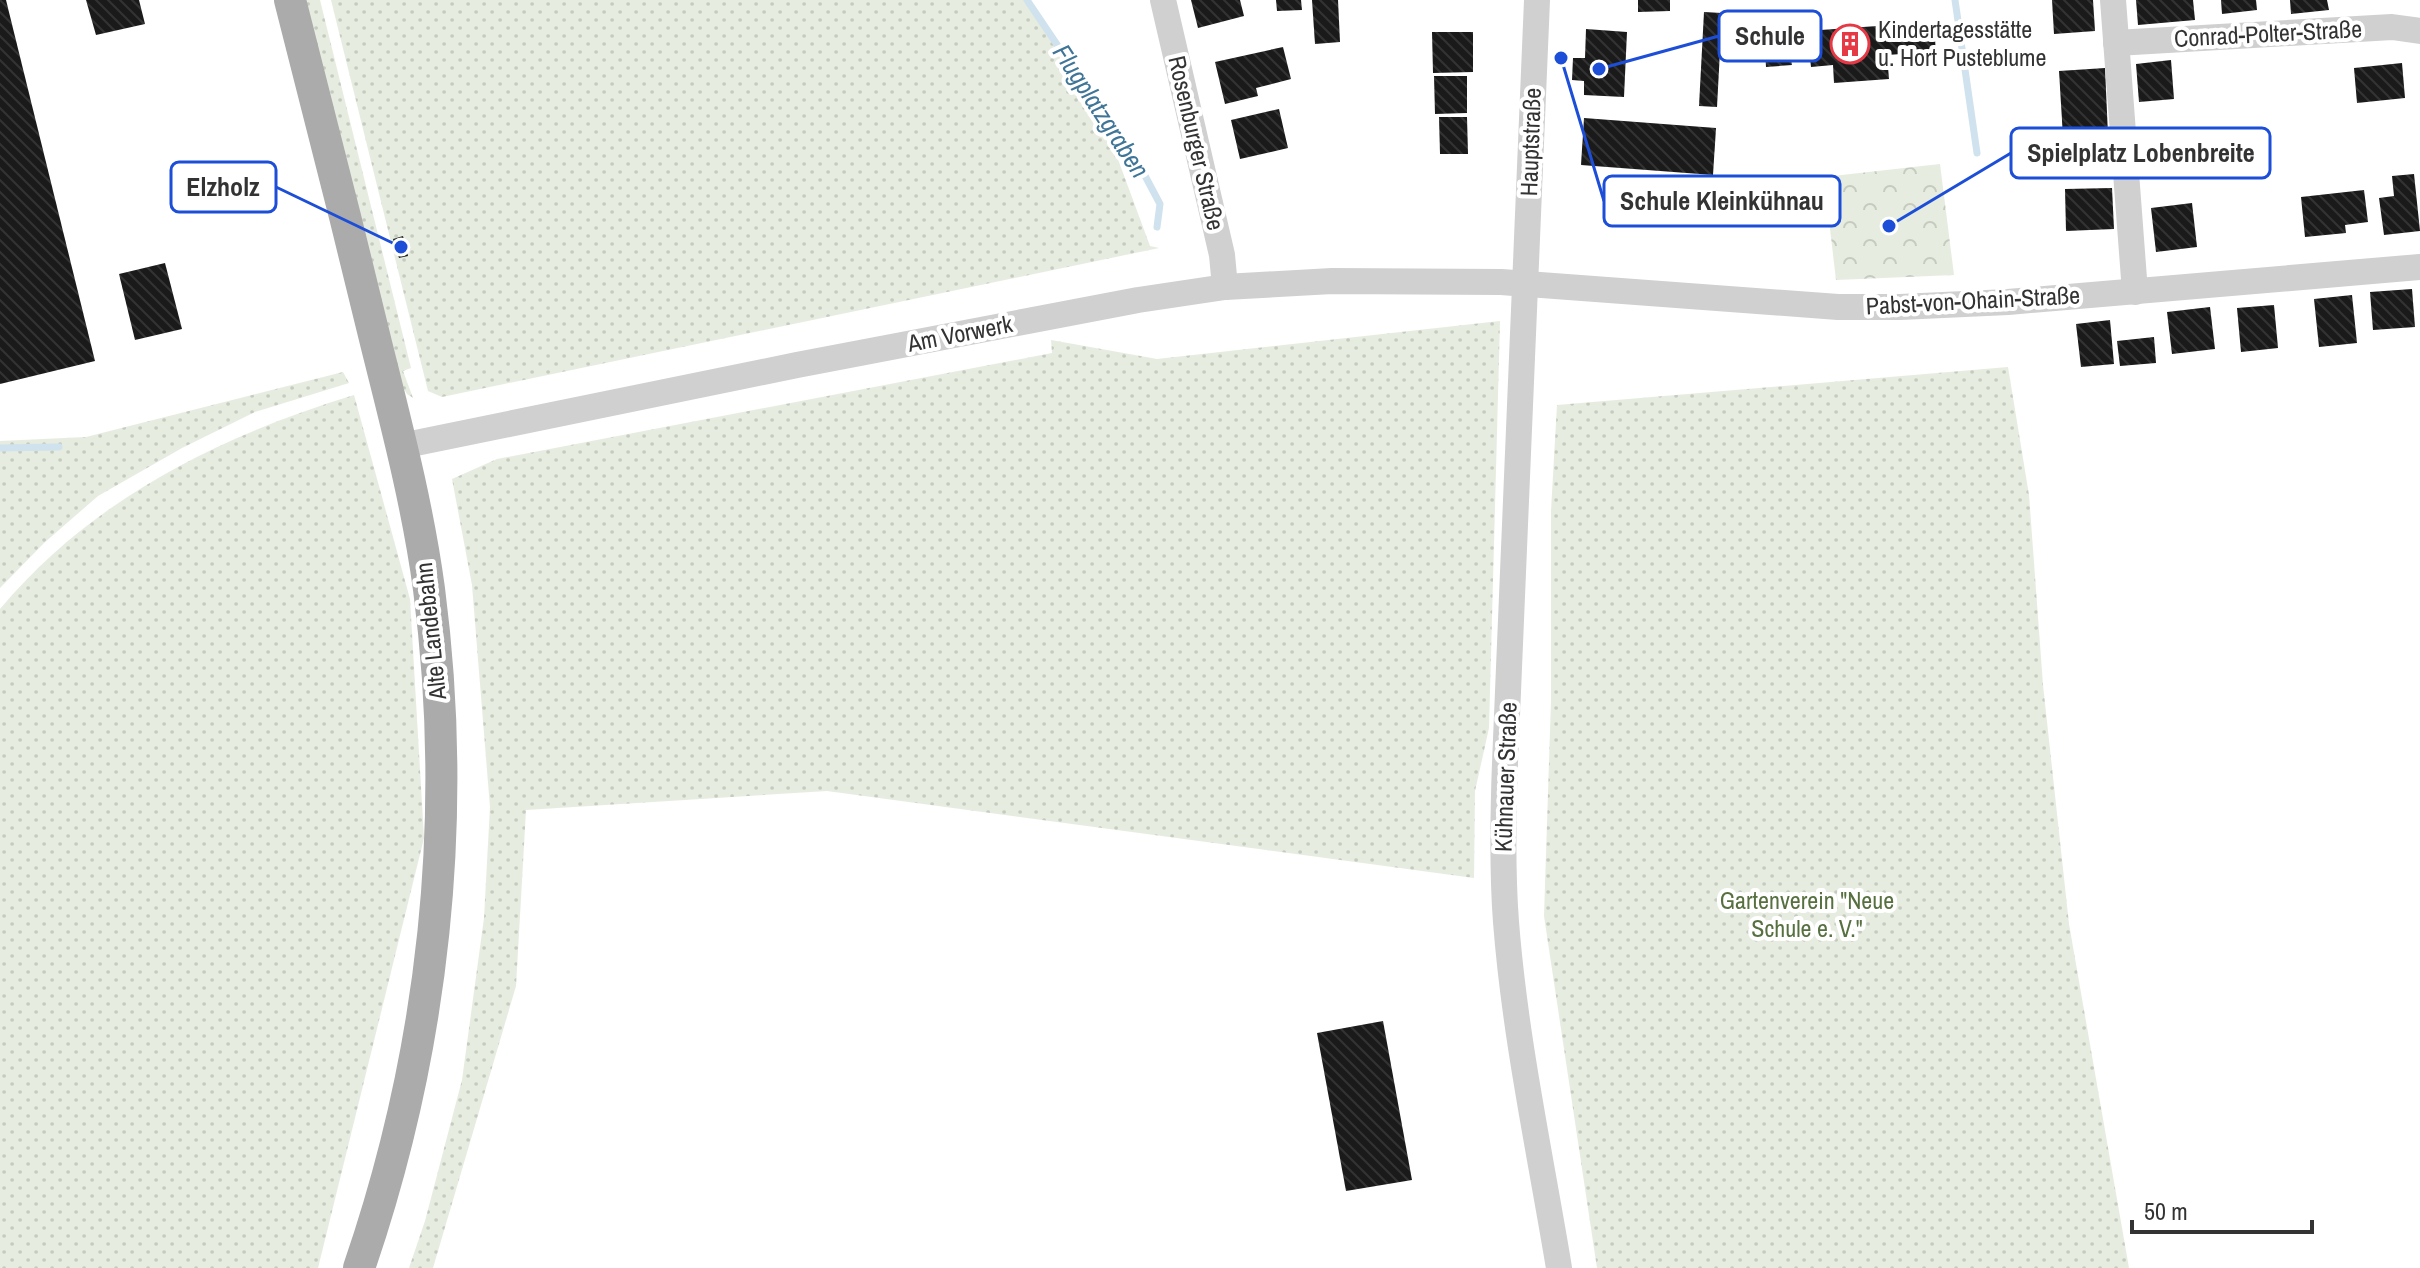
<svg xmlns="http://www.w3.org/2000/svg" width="2420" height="1268" font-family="'Archivo Narrow',sans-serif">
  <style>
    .grass { fill: url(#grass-dots) }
    .park { fill: url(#park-crowns) }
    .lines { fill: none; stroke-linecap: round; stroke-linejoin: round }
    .stream { stroke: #cfe2ee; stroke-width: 7 }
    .building { fill: url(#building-back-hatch) }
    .minor { stroke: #d0d0d0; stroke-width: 26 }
    .major { stroke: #ababab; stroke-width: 32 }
    .labels { text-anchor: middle; stroke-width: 8; stroke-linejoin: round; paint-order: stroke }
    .poi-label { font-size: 24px; fill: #333; stroke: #fff; text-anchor: start }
    .street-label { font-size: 24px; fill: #333; stroke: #fff }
    .park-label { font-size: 24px; fill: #56703f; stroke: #fff }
    .water-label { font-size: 26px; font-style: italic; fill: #3f7597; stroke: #fff }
    .leader { fill: none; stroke: #1d4ed8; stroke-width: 3 }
    .callout-dot { fill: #1d4ed8; stroke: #fff; stroke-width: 3 }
    .callout { fill: #fff; stroke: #1d4ed8; stroke-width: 3 }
    .callout-label { font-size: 26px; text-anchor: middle; font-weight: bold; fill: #333 }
  </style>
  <defs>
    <pattern id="grass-dots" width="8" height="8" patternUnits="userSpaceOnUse" patternTransform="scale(2)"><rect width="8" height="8" fill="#e6ecdf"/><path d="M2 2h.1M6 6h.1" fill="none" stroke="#c6cbc0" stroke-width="1.8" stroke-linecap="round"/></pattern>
    <pattern id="park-crowns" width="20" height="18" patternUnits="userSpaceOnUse" patternTransform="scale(2)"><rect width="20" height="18" fill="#e6ecdf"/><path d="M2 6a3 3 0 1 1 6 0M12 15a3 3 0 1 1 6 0" fill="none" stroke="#c6cbc0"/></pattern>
    <pattern id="building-back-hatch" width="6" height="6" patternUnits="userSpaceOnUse" patternTransform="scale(2)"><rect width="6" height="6" fill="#1a1a1a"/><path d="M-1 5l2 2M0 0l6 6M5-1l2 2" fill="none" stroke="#333"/></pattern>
  </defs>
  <rect width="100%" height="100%" fill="#fff"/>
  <g class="grass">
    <path d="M 304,0 L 320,0 L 411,368 L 403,371 L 413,398 L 407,394 L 401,384 Z"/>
    <path d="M 331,0 L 1029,0 L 1109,135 L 1150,246 L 1159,248 L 442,397 L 428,391 Z"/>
    <path d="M 1500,321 L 1489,728 L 1475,791 L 1474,878 L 827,791 L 526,810 L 516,986 L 433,1268 L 409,1268 L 425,1221 L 462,1080 L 484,918 L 490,807 L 472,585 L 452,479 L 497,459 L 1052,353 L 1051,340 L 1157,359 Z"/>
    <path d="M 2008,367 L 2029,495 L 2043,685 L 2069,924 L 2129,1268 L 1597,1268 L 1544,916 L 1551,701 L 1551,511 L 1557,405 Z"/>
    <path d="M 343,372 L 349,383 L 255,412 L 182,448 L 98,496 L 44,543 L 0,588 L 0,441 L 86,437 Z"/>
    <path d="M 354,395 L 410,599 L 424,838 L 318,1268 L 0,1268 L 0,609 C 92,499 220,436 354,395 Z"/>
  </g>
  <path class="park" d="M 1940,164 L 1954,275 L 1836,280 L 1824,177 Z"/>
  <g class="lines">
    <g class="stream">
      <path d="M 1027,0 L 1143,172 L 1160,204 L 1157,227"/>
      <path d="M 1955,0 L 1977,153"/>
      <path d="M 0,448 L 59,447"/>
    </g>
  </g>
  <g class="building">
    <path d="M 0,0 L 6,0 L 95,361 L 0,384 Z"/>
    <path d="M 86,0 L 139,0 L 145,24 L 96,35 Z"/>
    <path d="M 1191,0 L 1240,0 L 1244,16 L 1198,28 Z"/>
    <path d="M 1276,0 L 1301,0 L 1302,10 L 1277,11 Z"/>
    <path d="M 1312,0 L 1338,0 L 1340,42 L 1315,44 Z"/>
    <path d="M 1638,0 L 1670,0 L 1670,11 L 1638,12 Z"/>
    <path d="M 2052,0 L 2093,0 L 2095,31 L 2054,34 Z"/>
    <path d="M 2136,0 L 2193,0 L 2195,20 L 2138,25 Z"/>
    <path d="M 2221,0 L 2256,0 L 2257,10 L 2222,14 Z"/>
    <path d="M 2290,0 L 2327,0 L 2329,10 L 2291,14 Z"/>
    <path d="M 1704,12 L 1722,13 L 1717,107 L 1699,106 Z"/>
    <path d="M 1934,22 L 1936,55 L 1916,57 L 1916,53 L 1887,55 L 1889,79 L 1834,83 L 1833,65 L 1811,67 L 1810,58 L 1791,60 L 1792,65 L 1766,67 L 1764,34 Z"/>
    <path d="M 1586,29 L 1627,32 L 1624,97 L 1584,95 L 1584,81 L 1572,80 L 1573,58 L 1585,58 Z"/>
    <path d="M 1432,32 L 1473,32 L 1473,72 L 1433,73 Z"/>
    <path d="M 1283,47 L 1291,79 L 1256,88 L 1258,96 L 1225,104 L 1215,62 Z"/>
    <path d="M 2171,60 L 2174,99 L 2139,102 L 2136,64 Z"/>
    <path d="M 2402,63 L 2405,98 L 2357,103 L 2354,68 Z"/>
    <path d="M 2105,68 L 2108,135 L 2063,137 L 2059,71 Z"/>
    <path d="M 1434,76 L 1467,76 L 1467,113 L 1435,114 Z"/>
    <path d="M 1279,109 L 1288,148 L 1240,159 L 1231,120 Z"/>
    <path d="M 1439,117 L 1467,117 L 1468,154 L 1440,154 Z"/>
    <path d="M 1584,118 L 1716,128 L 1713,175 L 1581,165 Z"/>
    <path d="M 2414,174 L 2420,231 L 2384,235 L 2379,198 L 2394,196 L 2392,176 Z"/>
    <path d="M 2112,188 L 2114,229 L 2066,231 L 2065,189 Z"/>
    <path d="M 2364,190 L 2368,222 L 2345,225 L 2346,233 L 2305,237 L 2301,197 Z"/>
    <path d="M 2192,203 L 2197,247 L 2156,252 L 2151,208 Z"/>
    <path d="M 403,236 L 408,256 L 399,258 L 393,239 Z"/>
    <path d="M 165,263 L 182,329 L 135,340 L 119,274 Z"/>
    <path d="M 2412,289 L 2415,327 L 2373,330 L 2370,292 Z"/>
    <path d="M 2352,295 L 2357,343 L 2319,347 L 2314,299 Z"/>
    <path d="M 2274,305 L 2278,348 L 2241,352 L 2237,308 Z"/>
    <path d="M 2210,307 L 2215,349 L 2172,354 L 2167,312 Z"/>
    <path d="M 2110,320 L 2114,364 L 2081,367 L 2076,324 Z"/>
    <path d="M 2154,337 L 2156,363 L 2120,366 L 2117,341 Z"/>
    <path d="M 1383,1021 L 1412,1180 L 1346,1191 L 1317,1033 Z"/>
  </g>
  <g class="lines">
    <g class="minor">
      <path d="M 1163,0 L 1222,255 L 1225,287"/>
      <path d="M 1537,0 L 1505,763 C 1503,816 1502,869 1506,922 C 1515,1038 1540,1153 1559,1268"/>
      <path d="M 2113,0 L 2135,292"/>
      <path d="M 2116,43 L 2392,27 L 2420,31"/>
      <path d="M 401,446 L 797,365 L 1138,300 L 1225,287 L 1332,281 L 1501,282 L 1838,307 L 1900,307 L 2008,302 L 2420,267"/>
    </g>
    <path class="major" d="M 290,0 C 320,116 349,231 377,347 C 397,427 418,507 429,589 C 459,818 434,1050 359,1268"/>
  </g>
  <defs>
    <g id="building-ring" transform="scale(2)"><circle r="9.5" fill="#fff" stroke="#e63946" stroke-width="1.5"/><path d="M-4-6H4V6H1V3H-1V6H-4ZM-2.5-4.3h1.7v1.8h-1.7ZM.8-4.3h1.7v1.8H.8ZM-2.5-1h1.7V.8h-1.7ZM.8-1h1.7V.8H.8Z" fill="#e63946"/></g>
  </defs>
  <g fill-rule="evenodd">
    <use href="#building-ring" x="1850" y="44"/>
  </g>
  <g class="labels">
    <g class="poi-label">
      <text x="1878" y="38">Kindertagesstätte<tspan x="1878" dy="28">u. Hort Pusteblume</tspan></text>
    </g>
    <g class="street-label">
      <text transform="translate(2268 34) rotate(-3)" y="8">Conrad-Polter-Straße</text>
      <text transform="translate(1531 142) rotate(-88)" y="8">Hauptstraße</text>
      <text transform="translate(1196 143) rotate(77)" y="8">Rosenburger Straße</text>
      <text transform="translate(1973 301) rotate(-3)" y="8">Pabst-von-Ohain-Straße</text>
      <text transform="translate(960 334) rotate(-11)" y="8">Am Vorwerk</text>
      <text transform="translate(431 631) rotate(-96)" y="8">Alte Landebahn</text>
      <text transform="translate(1506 777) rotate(-88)" y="8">Kühnauer Straße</text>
    </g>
    <g class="park-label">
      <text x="1807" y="909">Gartenverein "Neue<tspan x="1807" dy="28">Schule e. V."</tspan></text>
    </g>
    <g class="water-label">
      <text transform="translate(1101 111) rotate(57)" y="9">Flugplatzgraben</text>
    </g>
  </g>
  <path class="leader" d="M1599 69L1719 36M1889 226L2011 153M401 247L276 187M1561 58L1604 201"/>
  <g class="callout-dot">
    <circle cx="1599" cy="69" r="8"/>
    <circle cx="1889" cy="226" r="8"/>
    <circle cx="401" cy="247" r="8"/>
    <circle cx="1561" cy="58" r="8"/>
  </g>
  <g class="callout">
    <rect x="1719" y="11" width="102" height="50" rx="8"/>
    <rect x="2011" y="128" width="259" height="50" rx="8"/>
    <rect x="171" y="162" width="105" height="50" rx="8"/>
    <rect x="1604" y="176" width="236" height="50" rx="8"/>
  </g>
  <g class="callout-label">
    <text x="1770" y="45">Schule</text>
    <text x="2141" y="162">Spielplatz Lobenbreite</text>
    <text x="223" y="196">Elzholz</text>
    <text x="1722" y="210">Schule Kleinkühnau</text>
  </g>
  <path d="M2132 1220v12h180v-12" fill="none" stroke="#333333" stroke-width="4"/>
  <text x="2144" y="1220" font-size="24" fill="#333333" stroke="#ffffff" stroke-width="6" paint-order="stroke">50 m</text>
</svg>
